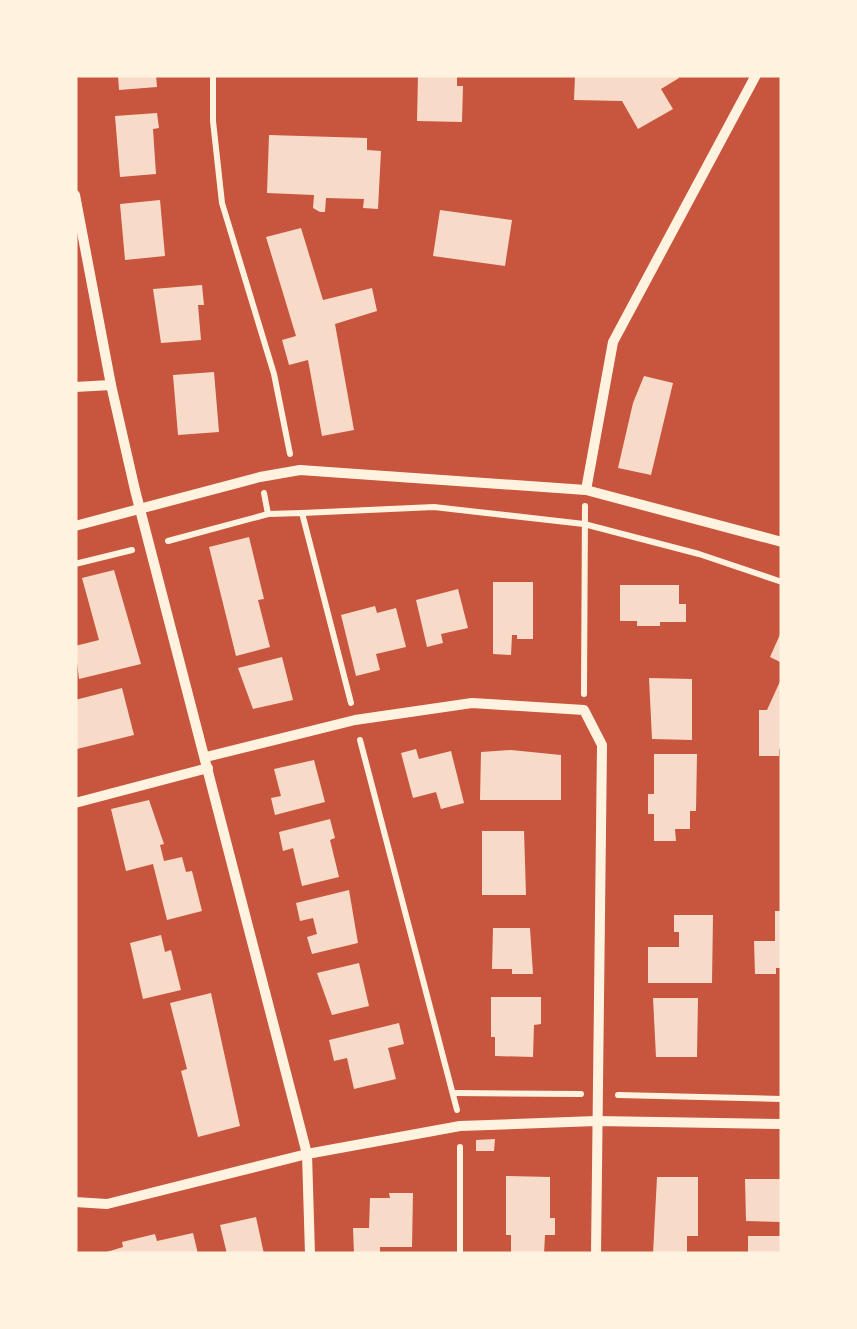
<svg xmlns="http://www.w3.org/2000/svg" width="857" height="1329" font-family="'DM Sans',sans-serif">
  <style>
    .building { fill: #f7dbc8 }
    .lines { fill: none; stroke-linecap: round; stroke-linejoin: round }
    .path { stroke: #fff3e0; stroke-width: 6 }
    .minor { stroke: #fff3e0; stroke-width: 10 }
  </style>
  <rect width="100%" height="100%" fill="#c8553d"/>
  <g class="building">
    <path d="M 118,75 L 156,75 L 157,87 L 119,90 Z"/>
    <path d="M 418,75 L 457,75 L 457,86 L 463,86 L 462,122 L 417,121 Z"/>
    <path d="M 575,75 L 678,75 L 679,78 L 661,89 L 673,109 L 638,129 L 622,101 L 574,100 Z"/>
    <path d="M 157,113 L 159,128 L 153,129 L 156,174 L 120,177 L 115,116 Z"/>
    <path d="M 269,135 L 367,138 L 367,150 L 381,151 L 378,209 L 363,208 L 364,199 L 326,198 L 325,212 L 320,212 L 313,208 L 314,195 L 267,193 Z"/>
    <path d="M 160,200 L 165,256 L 125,260 L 120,204 Z"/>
    <path d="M 440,210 L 512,220 L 505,266 L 433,256 Z"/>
    <path d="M 301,228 L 323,300 L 372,288 L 377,311 L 335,324 L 354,430 L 322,436 L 308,360 L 289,365 L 282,340 L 296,336 L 266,237 Z"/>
    <path d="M 202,285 L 204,305 L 198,305 L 201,340 L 161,343 L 153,289 Z"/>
    <path d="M 214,372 L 219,432 L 178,435 L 173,375 Z"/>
    <path d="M 644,376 L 673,383 L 651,475 L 618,468 L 633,403 Z"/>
    <path d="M 249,537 L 264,599 L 258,600 L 270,647 L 236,656 L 209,547 Z"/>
    <path d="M 114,570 L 141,664 L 79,679 L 75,646 L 99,640 L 82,578 Z"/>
    <path d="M 493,582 L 533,582 L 533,639 L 517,639 L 517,635 L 512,635 L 511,655 L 493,654 Z"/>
    <path d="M 620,585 L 679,585 L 679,604 L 686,604 L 686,622 L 660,622 L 660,626 L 637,626 L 637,621 L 620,621 Z"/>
    <path d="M 458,589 L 468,628 L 441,634 L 443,643 L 427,647 L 416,600 Z"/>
    <path d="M 375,606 L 377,613 L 396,608 L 406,647 L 376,654 L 380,670 L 356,676 L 341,615 Z"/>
    <path d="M 782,630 L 782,663 L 770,657 Z"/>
    <path d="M 282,657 L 293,700 L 253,709 L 238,668 Z"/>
    <path d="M 782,677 L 782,749 L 779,749 L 779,756 L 759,756 L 759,710 L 767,710 Z"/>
    <path d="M 649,678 L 692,679 L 692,740 L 652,739 Z"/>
    <path d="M 122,688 L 134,735 L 77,749 L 75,700 Z"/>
    <path d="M 416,749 L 419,759 L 451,751 L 464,803 L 441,809 L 436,792 L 413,798 L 401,753 Z"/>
    <path d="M 511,750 L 561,755 L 561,800 L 480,800 L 481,752 Z"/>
    <path d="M 654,754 L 697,754 L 696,811 L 690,811 L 690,829 L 675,829 L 676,841 L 654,841 L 654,814 L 648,814 L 648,794 L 654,794 Z"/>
    <path d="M 314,760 L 325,802 L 275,815 L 271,798 L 281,796 L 274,769 Z"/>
    <path d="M 149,800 L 164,844 L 160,845 L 164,861 L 182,857 L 186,872 L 192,871 L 202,911 L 167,920 L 153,864 L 126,871 L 111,809 Z"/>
    <path d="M 330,819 L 335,838 L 330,840 L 339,877 L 302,886 L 293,848 L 283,851 L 279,832 Z"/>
    <path d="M 482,831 L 524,831 L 526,895 L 482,895 Z"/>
    <path d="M 349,890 L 358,943 L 312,954 L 307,937 L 317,934 L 313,918 L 300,921 L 296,903 Z"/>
    <path d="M 775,911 L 782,911 L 782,968 L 776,968 L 776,974 L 755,974 L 754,941 L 775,941 Z"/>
    <path d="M 674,915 L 713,915 L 712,983 L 648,983 L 648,947 L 679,947 L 679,932 L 674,932 Z"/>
    <path d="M 493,928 L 530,928 L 533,974 L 512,974 L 512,969 L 492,969 Z"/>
    <path d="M 161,935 L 165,952 L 171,950 L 181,990 L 143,999 L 130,943 Z"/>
    <path d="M 359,963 L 369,1006 L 332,1015 L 317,973 Z"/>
    <path d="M 211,993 L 240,1126 L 198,1137 L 181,1071 L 187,1069 L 170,1003 Z"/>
    <path d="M 491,997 L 541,997 L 541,1024 L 534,1025 L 533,1057 L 495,1056 L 495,1037 L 491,1037 Z"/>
    <path d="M 653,998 L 698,998 L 697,1057 L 656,1057 Z"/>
    <path d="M 399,1023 L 404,1044 L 388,1048 L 396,1079 L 354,1089 L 347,1058 L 334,1061 L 329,1040 Z"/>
    <path d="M 495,1139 L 494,1151 L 476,1151 L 476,1140 Z"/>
    <path d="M 506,1176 L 550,1177 L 550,1218 L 555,1218 L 555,1235 L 545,1235 L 544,1254 L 511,1254 L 511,1235 L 506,1235 Z"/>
    <path d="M 657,1177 L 698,1177 L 698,1236 L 687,1236 L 687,1254 L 653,1254 Z"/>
    <path d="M 745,1179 L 782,1179 L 782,1222 L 746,1221 Z"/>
    <path d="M 389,1193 L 413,1193 L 412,1247 L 380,1247 L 380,1254 L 354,1254 L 353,1228 L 369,1228 L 370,1198 L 390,1198 Z"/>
    <path d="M 256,1217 L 264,1254 L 227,1254 L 220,1225 Z"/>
    <path d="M 193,1233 L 198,1254 L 100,1254 L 123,1247 L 122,1242 L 155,1234 L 157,1241 Z"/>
    <rect x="748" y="1236" width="34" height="18"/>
  </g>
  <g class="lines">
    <g class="path">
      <path d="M 213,75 L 213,121 L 222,203 L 274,374 L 290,454"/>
      <path d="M 264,493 L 268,514 L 302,513 L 351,703"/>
      <path d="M 302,513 L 434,507 L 584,524 L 699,554 L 782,582"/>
      <path d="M 168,541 L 268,514"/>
      <path d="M 75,564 L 132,550"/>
      <path d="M 584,694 L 585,506"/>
      <path d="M 360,740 L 457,1110"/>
      <path d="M 453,1093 L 581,1094"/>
      <path d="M 618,1095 L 782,1099"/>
      <path d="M 460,1254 L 460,1147"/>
    </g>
    <g class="minor">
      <path d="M 75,195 L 111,385 L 135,490 L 307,1154 L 310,1254"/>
      <path d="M 75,387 L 111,385"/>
      <path d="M 586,490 L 613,342 L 756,75"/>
      <path d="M 75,526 L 260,477 L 300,470 L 586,490 L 782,542"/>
      <path d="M 206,757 L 355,720 L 472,703 L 584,710 L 602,745 L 596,1254"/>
      <path d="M 75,803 L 208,768"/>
      <path d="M 75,1202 L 107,1204 L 307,1154 L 460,1126 L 596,1121 L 782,1124"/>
    </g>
  </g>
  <rect width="857" height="1329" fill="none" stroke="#fff3e0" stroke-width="155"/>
</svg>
